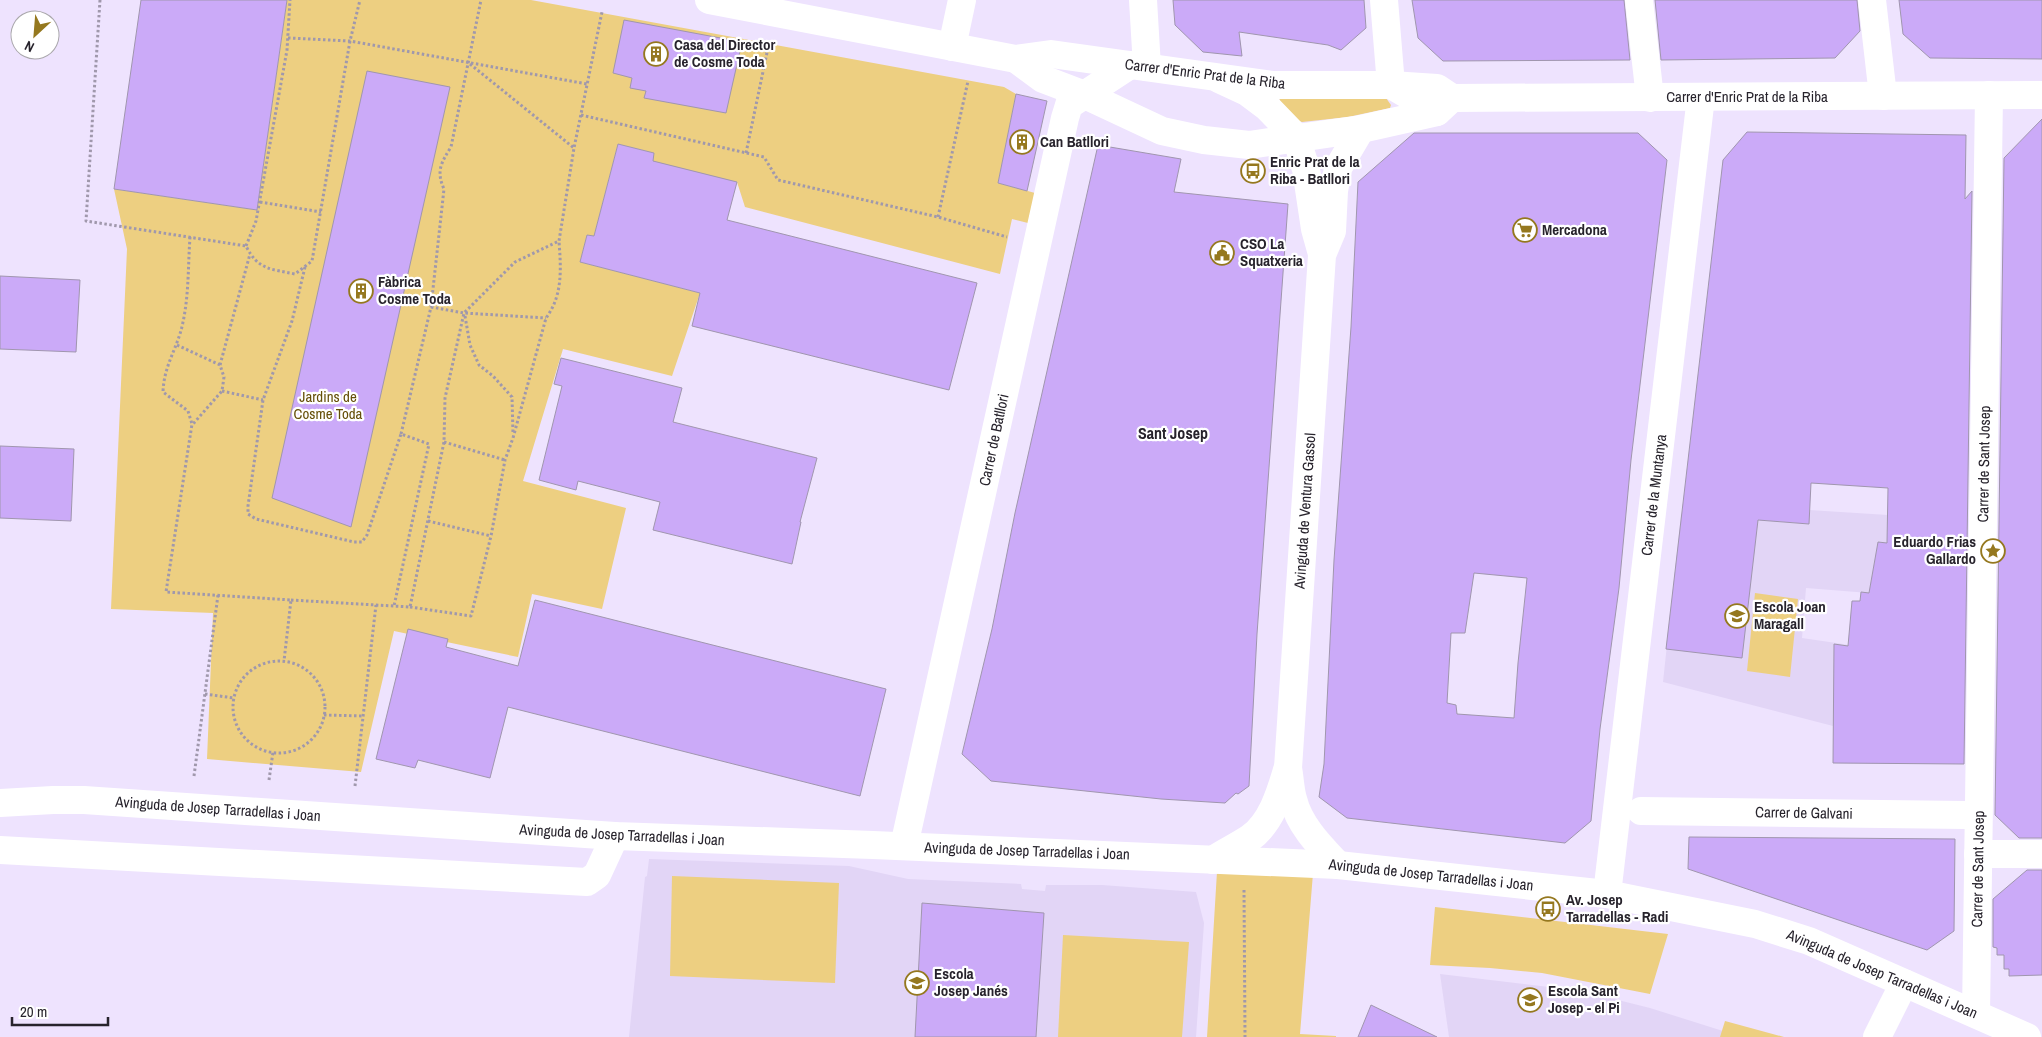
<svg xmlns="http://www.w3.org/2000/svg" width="2042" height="1037" font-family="'Archivo Narrow',sans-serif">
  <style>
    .built { fill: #e2d5f6 }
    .green { fill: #edcf81 }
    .building { fill: #cbaaf8; stroke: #a096ae; fill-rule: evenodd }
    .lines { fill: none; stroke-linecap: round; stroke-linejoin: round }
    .path { stroke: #a098ac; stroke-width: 3; stroke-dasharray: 2.5 2.5; stroke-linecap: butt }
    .street { stroke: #fff; stroke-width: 28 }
    .secondary { stroke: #fff; stroke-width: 28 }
    .labels { text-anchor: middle; stroke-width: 4.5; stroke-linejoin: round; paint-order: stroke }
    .poi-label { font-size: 15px; font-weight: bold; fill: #27232c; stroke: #fff; text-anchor: start }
    .street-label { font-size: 15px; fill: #27232c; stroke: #fff }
    .park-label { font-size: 15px; fill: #654f08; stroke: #fff }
    .neighbourhood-label { font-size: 16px; font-weight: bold; fill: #27232c; stroke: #fff }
  </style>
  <rect width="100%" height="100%" fill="#eee3fe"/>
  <g class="built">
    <path d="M 1809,510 L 1888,515 L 1960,550 L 1878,542 L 1869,593 L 1806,588 L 1802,638 L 1959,661 L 1955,764 L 1833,763 L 1833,726 L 1663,682 L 1681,514 L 1808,524 Z"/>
    <path d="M 649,859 L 849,866 L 908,879 L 1021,884 L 1022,889 L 1045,891 L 1046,885 L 1102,885 L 1196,892 L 1204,923 L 1196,1037 L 629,1037 L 645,877 L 647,876 Z"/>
    <path d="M 1440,974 L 1582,991 L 1650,1008 L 1742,1037 L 1449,1037 Z"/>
  </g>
  <g class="green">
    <path d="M 287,0 L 531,0 L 1004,87 L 1016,94 L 998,183 L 1035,193 L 1028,223 L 1012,219 L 1000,274 L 745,207 L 737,182 L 651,169 L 654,153 L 618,144 L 594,236 L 587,235 L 580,262 L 700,293 L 672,376 L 563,349 L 523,481 L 626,508 L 602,609 L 532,594 L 518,657 L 394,631 L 361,772 L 207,759 L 213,613 L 111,609 L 127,249 L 114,189 L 257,210 Z"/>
    <path d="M 1279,97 L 1386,98 L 1391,105 L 1390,108 L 1348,117 L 1302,122 C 1293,120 1280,106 1279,97 Z"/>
    <path d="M 1755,593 L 1798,599 L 1790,677 L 1747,671 Z"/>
    <path d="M 1218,855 L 1314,861 L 1300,1034 L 1336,1036 L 1336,1037 L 1207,1037 Z"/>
    <path d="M 672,876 L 839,883 L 835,983 L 670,976 Z"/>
    <path d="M 1435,907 L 1668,934 L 1650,994 L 1542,973 L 1490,968 L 1430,965 Z"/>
    <path d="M 1063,935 L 1189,942 L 1182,1037 L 1058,1037 Z"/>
    <path d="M 1725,1021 L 1784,1037 L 1720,1037 Z"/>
  </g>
  <g class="building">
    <path d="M 141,0 L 287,0 L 257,210 L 114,189 Z"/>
    <path d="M 1173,0 L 1364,0 L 1366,28 L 1341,50 L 1328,45 L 1239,32 L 1242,56 L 1203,52 L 1175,25 Z"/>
    <path d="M 1412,0 L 1624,0 L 1630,60 L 1443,61 L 1418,38 Z"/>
    <path d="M 1655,0 L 1857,0 L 1860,31 L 1835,58 L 1661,60 Z"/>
    <path d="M 1899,0 L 2042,0 L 2042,59 L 1930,58 L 1903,34 Z"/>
    <path d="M 624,20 L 742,42 L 726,113 L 644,98 L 646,91 L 630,88 L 632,78 L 613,73 Z"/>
    <path d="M 367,71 L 450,87 L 351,527 L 272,498 Z"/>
    <path d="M 1016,94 L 1047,101 L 1027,191 L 998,183 Z"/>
    <path d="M 2042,119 L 2042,838 L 2019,838 L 1995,815 L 2004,158 Z"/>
    <path d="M 1747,132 L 1966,135 L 1965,199 L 1972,191 L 1964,764 L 1833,763 L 1834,644 L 1848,646 L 1852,601 L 1860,601 L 1861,592 L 1869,593 L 1878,542 L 1887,543 L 1888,488 L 1811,483 L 1809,524 L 1758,520 L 1742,658 L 1666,649 L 1723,160 Z"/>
    <path d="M 1414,133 L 1638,133 L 1667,160 L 1631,460 L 1619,588 L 1600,729 L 1591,821 L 1565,843 L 1347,818 L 1319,797 L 1324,764 L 1334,560 L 1351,327 L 1358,182 ZM 1474,573 L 1527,578 L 1518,663 L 1514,718 L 1457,714 L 1456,705 L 1447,703 L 1451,633 L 1465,633 Z"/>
    <path d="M 618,144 L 654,153 L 653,161 L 737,182 L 727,220 L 977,283 L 949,390 L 692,326 L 700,293 L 580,262 L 587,235 L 594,236 Z"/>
    <path d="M 1098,145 L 1181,159 L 1174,192 L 1288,204 L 1257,634 L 1249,786 L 1238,794 L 1236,793 L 1225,803 L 1161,799 L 991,781 L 962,754 L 992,629 L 1015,513 Z"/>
    <path d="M 0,276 L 80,280 L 76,352 L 0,349 Z"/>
    <path d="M 561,358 L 682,388 L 673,422 L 817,458 L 800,522 L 801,522 L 792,564 L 653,530 L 660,502 L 578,481 L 576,490 L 539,480 L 562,386 L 554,384 Z"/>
    <path d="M 0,446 L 74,449 L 71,521 L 0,518 Z"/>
    <path d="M 535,600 L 886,689 L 860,796 L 508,707 L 490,778 L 418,760 L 415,768 L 376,759 L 408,629 L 448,639 L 446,647 L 518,666 Z"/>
    <path d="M 1689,837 L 1955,839 L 1954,931 L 1927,950 L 1688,869 Z"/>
    <path d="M 2027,870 L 2042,870 L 2042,975 L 2009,976 L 2009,969 L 2004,969 L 2004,955 L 1997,955 L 1997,948 L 1993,947 L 1993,899 Z"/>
    <path d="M 922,903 L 1044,913 L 1036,1037 L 915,1037 Z"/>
    <path d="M 1371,1005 L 1437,1037 L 1358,1037 Z"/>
  </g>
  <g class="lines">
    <g class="path">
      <path d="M 100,0 L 86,221 L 246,246 C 258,270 271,269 295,274 L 312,261 L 350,41 L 360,0"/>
      <path d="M 288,38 L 350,41 L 587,84"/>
      <path d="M 470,64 L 574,148"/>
      <path d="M 581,115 L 764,157 L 778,180 L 938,217 L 1007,237"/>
      <path d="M 746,153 L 769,43"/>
      <path d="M 260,202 L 321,212"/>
      <path d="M 938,217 L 968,81"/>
      <path d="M 190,237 C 188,265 189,294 183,322 C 178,348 164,364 163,392 L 188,411 L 192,424 L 166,592 L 291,600 L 284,661"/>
      <path d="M 246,246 L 256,221 L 287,50 L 290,0"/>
      <path d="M 305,267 L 292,321 L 263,400 L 248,506 L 248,514 L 256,519 L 354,542 L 362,542 L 367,535 L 401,434 L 429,444 L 394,606"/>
      <path d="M 431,307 L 464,313 L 546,318"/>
      <path d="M 465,316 L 470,345 L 479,365 L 493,376 L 512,397 L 513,434"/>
      <path d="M 177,345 L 220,365 L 224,377 L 222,391 L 193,424"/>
      <path d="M 220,365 L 250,254"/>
      <path d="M 222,391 L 263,400"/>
      <path d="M 401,434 L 431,307 L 444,189 C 436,171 441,163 451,147 L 481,0"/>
      <path d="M 444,442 L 505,460"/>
      <path d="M 428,521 L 491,536"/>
      <path d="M 291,600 L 410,607 L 444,442 L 445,398 L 464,313 L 515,262 L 559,241 L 574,148 L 602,12"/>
      <path d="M 410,607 L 471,616 L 491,536 L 505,460 L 513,438 L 546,318 C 563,295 561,269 559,241"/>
      <circle cx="279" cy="707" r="46"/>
      <path d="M 205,694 L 234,698"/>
      <path d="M 324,715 L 364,716"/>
      <path d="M 194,776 L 218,595"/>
      <path d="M 269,780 L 273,752"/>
      <path d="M 355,786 L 376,605"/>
      <path d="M 1244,890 L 1245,1037"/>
    </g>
    <g class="street">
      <path d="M 1143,0 L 1147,67"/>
      <path d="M 1384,0 L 1391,85 L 1437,112"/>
      <path d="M 1639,0 L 1650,98"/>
      <path d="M 1872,0 L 1883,96"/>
      <path d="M 952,47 L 962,0"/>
      <path d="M 1219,79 L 1247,92 L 1267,107 L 1296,137 L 1306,169 L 1315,229 L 1322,254"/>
      <path d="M 0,803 L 53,800 L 84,800 L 615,836 L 873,845 L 1338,865 L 1607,894 L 1755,924 L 1809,941 L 2027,1037"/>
      <path d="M 1641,811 L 1966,815"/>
      <path d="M 904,846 L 1065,118 L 1069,105 L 1130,65"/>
      <path d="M 0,850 L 587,882 L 597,875 L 615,836"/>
      <path d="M 1978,854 L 2042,854"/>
      <path d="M 1213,860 C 1225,852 1238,846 1250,838 C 1271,823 1280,794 1287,770"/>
      <path d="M 1338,865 C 1320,846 1299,825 1293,799 C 1290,789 1290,778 1288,768 L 1322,255 L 1332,231 L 1334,191 L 1338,168 L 1361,129"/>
      <path d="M 1607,894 L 1701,97"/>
      <path d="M 1976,1014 L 1989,95"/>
      <path d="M 1877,1037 L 1904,983"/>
    </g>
    <g class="secondary">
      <path d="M 709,0 L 1016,59 L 1051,54 L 1273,85 L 1391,85 L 1437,88 L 1452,98 L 2042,95"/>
      <path d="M 1016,59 L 1043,79 L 1085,95 L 1162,131 L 1204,140 L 1249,145 L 1361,129 L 1437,112 L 1452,98"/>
    </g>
  </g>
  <defs>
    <g id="building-ring" transform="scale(1.25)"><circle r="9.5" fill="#fff" stroke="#95781f" stroke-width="1.5"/><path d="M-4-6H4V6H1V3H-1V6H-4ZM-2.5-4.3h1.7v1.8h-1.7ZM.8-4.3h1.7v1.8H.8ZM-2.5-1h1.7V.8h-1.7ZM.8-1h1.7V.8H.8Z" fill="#95781f"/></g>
    <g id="bus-ring" transform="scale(1.25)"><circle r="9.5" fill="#fff" stroke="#95781f" stroke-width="1.5"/><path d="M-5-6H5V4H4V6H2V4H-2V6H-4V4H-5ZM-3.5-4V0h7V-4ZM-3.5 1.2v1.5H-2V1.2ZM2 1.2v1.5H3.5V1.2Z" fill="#95781f"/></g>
    <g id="supermarket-ring" transform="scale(1.25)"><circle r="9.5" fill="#fff" stroke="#95781f" stroke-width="1.5"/><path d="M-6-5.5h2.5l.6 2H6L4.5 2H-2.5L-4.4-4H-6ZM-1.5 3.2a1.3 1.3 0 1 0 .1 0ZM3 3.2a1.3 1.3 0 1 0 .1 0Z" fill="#95781f"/></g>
    <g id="civic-ring" transform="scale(1.25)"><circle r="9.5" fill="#fff" stroke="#95781f" stroke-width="1.5"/><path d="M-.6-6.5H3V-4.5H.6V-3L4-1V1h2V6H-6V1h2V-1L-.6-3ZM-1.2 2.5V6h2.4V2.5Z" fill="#95781f"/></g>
    <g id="sight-ring" transform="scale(1.25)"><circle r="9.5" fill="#fff" stroke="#95781f" stroke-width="1.5"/><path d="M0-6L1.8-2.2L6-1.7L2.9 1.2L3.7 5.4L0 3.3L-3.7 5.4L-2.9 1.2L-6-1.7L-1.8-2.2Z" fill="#95781f"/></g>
    <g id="school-ring" transform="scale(1.25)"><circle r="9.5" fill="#fff" stroke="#95781f" stroke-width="1.5"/><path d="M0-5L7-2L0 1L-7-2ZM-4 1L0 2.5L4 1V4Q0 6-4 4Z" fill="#95781f"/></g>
  </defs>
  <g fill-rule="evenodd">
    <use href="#building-ring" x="656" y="54"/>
    <use href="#building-ring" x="1022" y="142"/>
    <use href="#bus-ring" x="1253" y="171"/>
    <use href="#supermarket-ring" x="1525" y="230"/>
    <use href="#civic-ring" x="1222" y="253"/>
    <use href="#building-ring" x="361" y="291"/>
    <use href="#sight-ring" x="1993" y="551"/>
    <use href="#school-ring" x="1737" y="616"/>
    <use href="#bus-ring" x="1548" y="909"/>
    <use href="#school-ring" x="917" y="983"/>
    <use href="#school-ring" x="1530" y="1000"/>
  </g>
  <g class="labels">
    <g class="poi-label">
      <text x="674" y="50">Casa del Director<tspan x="674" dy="17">de Cosme Toda</tspan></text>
      <text x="1040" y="147">Can Batllori</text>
      <text x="1270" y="167">Enric Prat de la<tspan x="1270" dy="17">Riba - Batllori</tspan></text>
      <text x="1542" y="235">Mercadona</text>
      <text x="1240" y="249">CSO La<tspan x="1240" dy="17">Squatxeria</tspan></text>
      <text x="378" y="287">Fàbrica<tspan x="378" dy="17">Cosme Toda</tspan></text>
      <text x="1976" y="547" text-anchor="end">Eduardo Frias<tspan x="1976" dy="17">Gallardo</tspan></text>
      <text x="1754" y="612">Escola Joan<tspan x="1754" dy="17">Maragall</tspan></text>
      <text x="1566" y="905">Av. Josep<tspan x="1566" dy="17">Tarradellas - Radi</tspan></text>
      <text x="934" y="979">Escola<tspan x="934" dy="17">Josep Janés</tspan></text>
      <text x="1548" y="996">Escola Sant<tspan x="1548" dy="17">Josep - el Pi</tspan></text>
    </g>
    <g class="street-label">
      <text transform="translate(1205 74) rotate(7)" y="5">Carrer d'Enric Prat de la Riba</text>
      <text x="1747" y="102">Carrer d'Enric Prat de la Riba</text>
      <text transform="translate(994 440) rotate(-78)" y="5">Carrer de Batllori</text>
      <text transform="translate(1984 464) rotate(-89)" y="5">Carrer de Sant Josep</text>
      <text transform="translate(1654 495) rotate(-83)" y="5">Carrer de la Muntanya</text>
      <text transform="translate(1305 511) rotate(-86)" y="5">Avinguda de Ventura Gassol</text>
      <text transform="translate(218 809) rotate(4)" y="5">Avinguda de Josep Tarradellas i Joan</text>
      <text transform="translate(1804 813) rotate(1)" y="5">Carrer de Galvani</text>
      <text transform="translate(622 835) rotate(3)" y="5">Avinguda de Josep Tarradellas i Joan</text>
      <text transform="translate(1027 851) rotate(2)" y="5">Avinguda de Josep Tarradellas i Joan</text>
      <text transform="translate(1978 869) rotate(-89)" y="5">Carrer de Sant Josep</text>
      <text transform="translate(1431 875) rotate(6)" y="5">Avinguda de Josep Tarradellas i Joan</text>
      <text transform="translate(1882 974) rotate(23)" y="5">Avinguda de Josep Tarradellas i Joan</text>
    </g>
    <g class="park-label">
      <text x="328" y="402">Jardins de<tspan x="328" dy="17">Cosme Toda</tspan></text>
    </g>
    <g class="neighbourhood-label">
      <text x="1173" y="439">Sant Josep</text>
    </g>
  </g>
  <g transform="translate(35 35) rotate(206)"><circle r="24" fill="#ffffff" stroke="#a9a7ab"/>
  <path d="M0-4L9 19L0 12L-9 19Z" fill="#95781f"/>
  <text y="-8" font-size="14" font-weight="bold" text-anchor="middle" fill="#27232c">N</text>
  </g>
  <path d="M12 1017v8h96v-8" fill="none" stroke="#27232c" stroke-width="2.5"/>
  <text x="20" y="1017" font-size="15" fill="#27232c" stroke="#ffffff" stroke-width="4" paint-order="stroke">20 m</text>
</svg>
